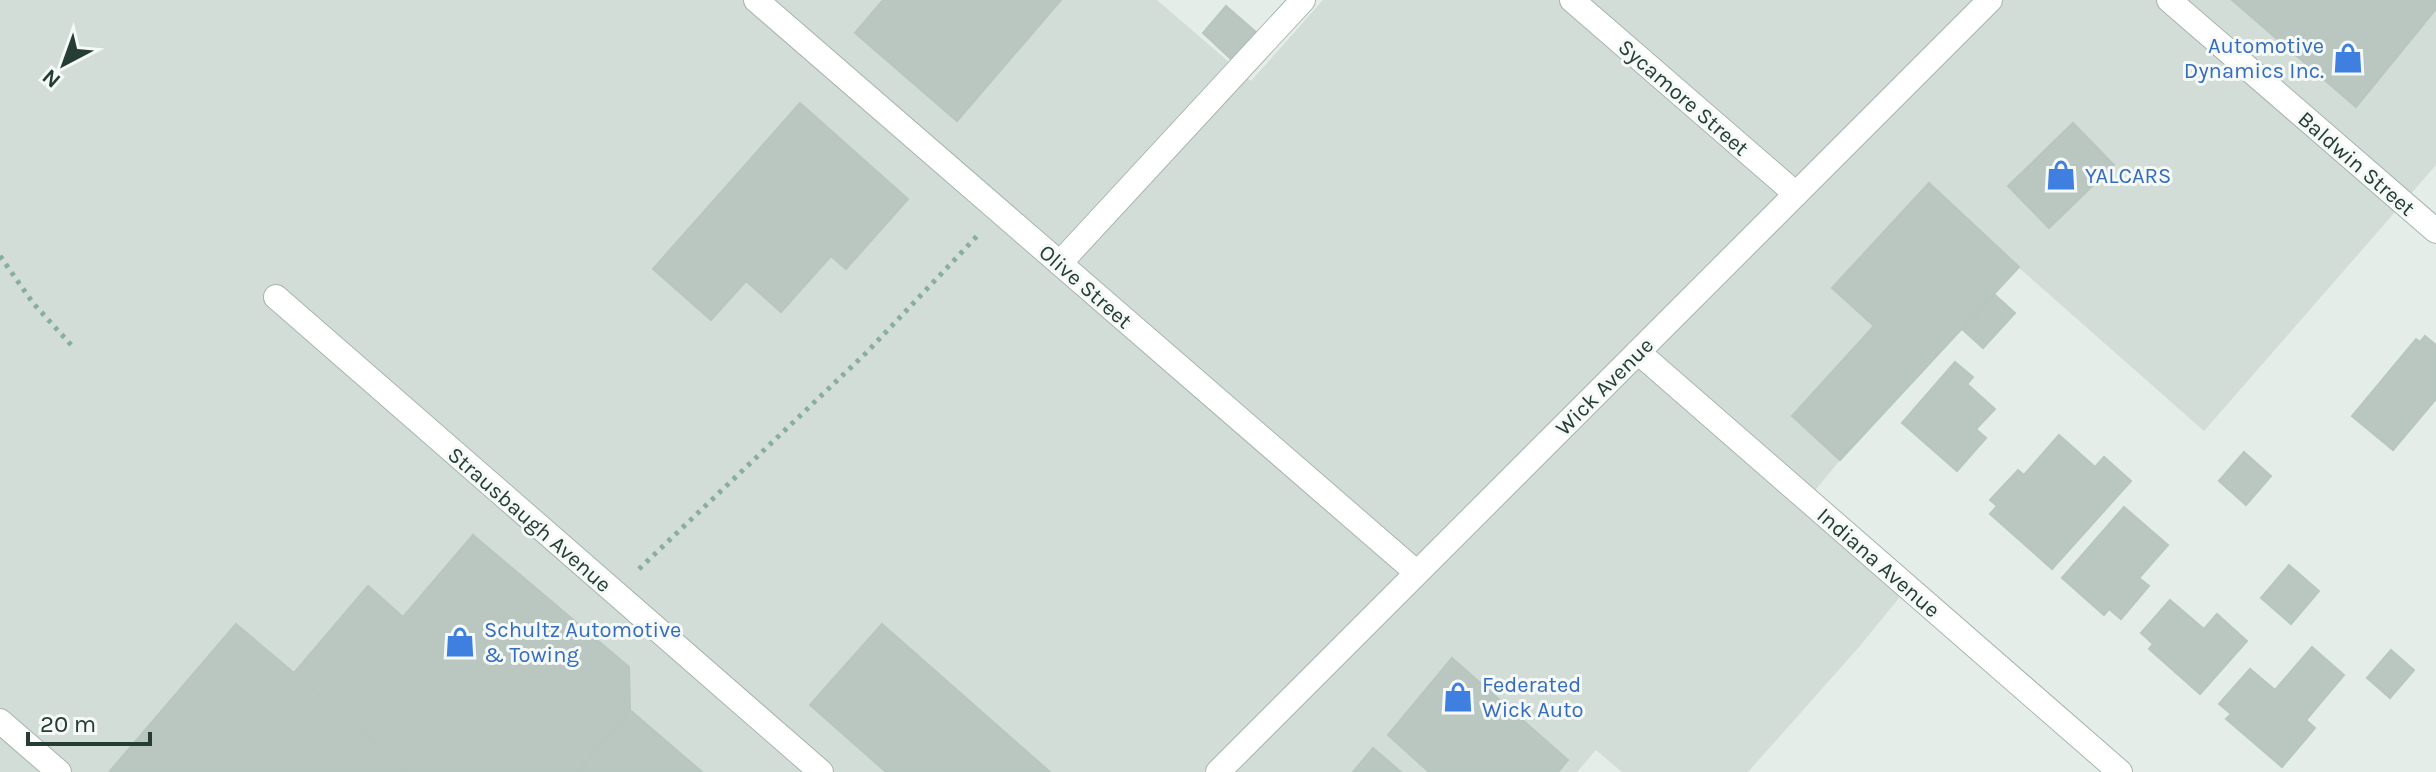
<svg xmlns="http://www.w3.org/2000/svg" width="2436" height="772" font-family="Karla,sans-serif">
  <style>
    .built { fill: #d2ddd7 }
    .building { fill: #bac7c1; stroke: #b7c6bf; stroke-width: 2 }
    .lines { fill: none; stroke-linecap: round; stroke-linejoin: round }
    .minor-casing { stroke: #a7b5af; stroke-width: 26 }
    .path { stroke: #87ae9f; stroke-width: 5; stroke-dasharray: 4 6; stroke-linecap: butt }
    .minor { stroke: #fff; stroke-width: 24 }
    .labels { text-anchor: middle; stroke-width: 6; stroke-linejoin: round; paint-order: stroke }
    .shop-label { font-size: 22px; fill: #366cbe; stroke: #f5f9f7; text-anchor: start }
    .street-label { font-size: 22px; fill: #253d35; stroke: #f5f9f7 }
  </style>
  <rect width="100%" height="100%" fill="#e4ede8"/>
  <path class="built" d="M 0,0 L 1157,0 L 1251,81 L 1323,0 L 2436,0 L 2436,165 L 2204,431 L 2018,267 L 1840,460 L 1808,499 L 1908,587 L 1859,647 L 1748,772 L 1622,772 L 1596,750 L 1577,772 L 0,772 Z"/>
  <g class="building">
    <path d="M 883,0 L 1061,0 L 957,121 L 855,33 Z"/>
    <path d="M 2232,0 L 2436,0 L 2436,9 L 2356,107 Z"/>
    <path d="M 1226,6 L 1256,32 L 1232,60 L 1203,33 Z"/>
    <path d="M 800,103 L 908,199 L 846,269 L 831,256 L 781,312 L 746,281 L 711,320 L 653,269 Z"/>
    <path d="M 2073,123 L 2114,165 L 2049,228 L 2008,186 Z"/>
    <path d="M 1929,183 L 2019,267 L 1840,460 L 1792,416 L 1874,326 L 1832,288 Z"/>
    <path d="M 1995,295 L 2015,313 L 1983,348 L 1963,330 Z"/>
    <path d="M 2425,336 L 2436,345 L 2436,399 L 2393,450 L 2352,416 L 2416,339 L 2420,342 Z"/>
    <path d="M 1955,362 L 1973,377 L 1967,384 L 1995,409 L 1976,429 L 1986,438 L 1957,471 L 1902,423 Z"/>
    <path d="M 2059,435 L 2095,467 L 2104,457 L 2131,481 L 2052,569 L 1990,514 L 1997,506 L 1990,500 L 2018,470 L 2024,475 Z"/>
    <path d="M 2244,452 L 2271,476 L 2246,505 L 2219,481 Z"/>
    <path d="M 2124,507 L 2168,545 L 2139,578 L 2149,586 L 2121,619 L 2109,609 L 2104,615 L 2062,578 Z"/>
    <path d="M 473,535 L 629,667 L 630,710 L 577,772 L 409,772 L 294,673 L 368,586 L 403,617 Z"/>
    <path d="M 2289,565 L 2319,591 L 2291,624 L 2261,598 Z"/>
    <path d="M 2170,600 L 2204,629 L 2217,614 L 2247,641 L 2200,694 L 2149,649 L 2153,644 L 2141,633 Z"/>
    <path d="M 236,624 L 294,673 L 409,772 L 111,772 L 110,771 Z"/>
    <path d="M 882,624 L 1050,772 L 886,772 L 810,705 Z"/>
    <path d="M 2312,647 L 2344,675 L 2306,720 L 2315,728 L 2282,767 L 2226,719 L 2231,714 L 2219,704 L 2250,669 L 2275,690 Z"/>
    <path d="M 2391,650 L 2414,670 L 2390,698 L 2367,678 Z"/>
    <path d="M 1452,658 L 1568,760 L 1558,772 L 1429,772 L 1388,735 Z"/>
    <path d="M 630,710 L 702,772 L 577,772 Z"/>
    <path d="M 1373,748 L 1401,772 L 1353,772 Z"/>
  </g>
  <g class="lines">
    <g class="minor-casing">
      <g id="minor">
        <path d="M 756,0 L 1416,572"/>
        <path d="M 1572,0 L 1796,194"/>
        <path d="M 2169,0 L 2436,231"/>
        <path d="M 1060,263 L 1303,0"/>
        <path d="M 276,297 L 821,772"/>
        <path d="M 1638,352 L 2120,772"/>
        <path d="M 0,721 L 59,772"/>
        <path d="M 1218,772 L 1990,0"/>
      </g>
    </g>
    <g class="path">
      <path d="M 0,256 L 33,303 L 73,347"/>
      <path d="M 639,569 L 866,353 L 979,234"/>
    </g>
    <use href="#minor" class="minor"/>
  </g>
  <defs>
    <g id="shop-bare" transform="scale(2.4)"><path d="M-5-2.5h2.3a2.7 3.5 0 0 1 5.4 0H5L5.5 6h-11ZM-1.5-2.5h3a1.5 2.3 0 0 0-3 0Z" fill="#3f7fe0" stroke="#f5f9f7" stroke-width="2.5" paint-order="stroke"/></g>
  </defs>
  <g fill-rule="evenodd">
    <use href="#shop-bare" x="2348" y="58"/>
    <use href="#shop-bare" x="2061" y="175"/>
    <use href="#shop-bare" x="460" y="642"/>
    <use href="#shop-bare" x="1458" y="697"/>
  </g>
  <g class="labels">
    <g class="shop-label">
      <text x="2324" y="53" text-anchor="end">Automotive<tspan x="2324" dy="25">Dynamics Inc.</tspan></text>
      <text x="2085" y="183">YALCARS</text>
      <text x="484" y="637">Schultz Automotive<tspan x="484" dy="25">&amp; Towing</tspan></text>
      <text x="1482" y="692">Federated<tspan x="1482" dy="25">Wick Auto</tspan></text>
    </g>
    <g class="street-label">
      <text transform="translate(1684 97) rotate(41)" y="8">Sycamore Street</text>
      <text transform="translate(2357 163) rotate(41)" y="8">Baldwin Street</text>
      <text transform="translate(1086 286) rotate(41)" y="8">Olive Street</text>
      <text transform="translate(1604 386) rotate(-45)" y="8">Wick Avenue</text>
      <text transform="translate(530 519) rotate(41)" y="8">Strausbaugh Avenue</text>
      <text transform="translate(1879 562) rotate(41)" y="8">Indiana Avenue</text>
    </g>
  </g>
  <g transform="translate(64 64) rotate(221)" stroke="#f5f9f7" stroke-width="6" paint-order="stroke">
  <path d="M0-6L14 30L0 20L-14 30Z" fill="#253d35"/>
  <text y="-12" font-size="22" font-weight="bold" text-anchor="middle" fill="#253d35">N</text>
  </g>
  <path d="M28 732v12h122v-12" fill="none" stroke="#253d35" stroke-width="4"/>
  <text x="40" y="732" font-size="24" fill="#253d35" stroke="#f5f9f7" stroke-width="6" paint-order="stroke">20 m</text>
</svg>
